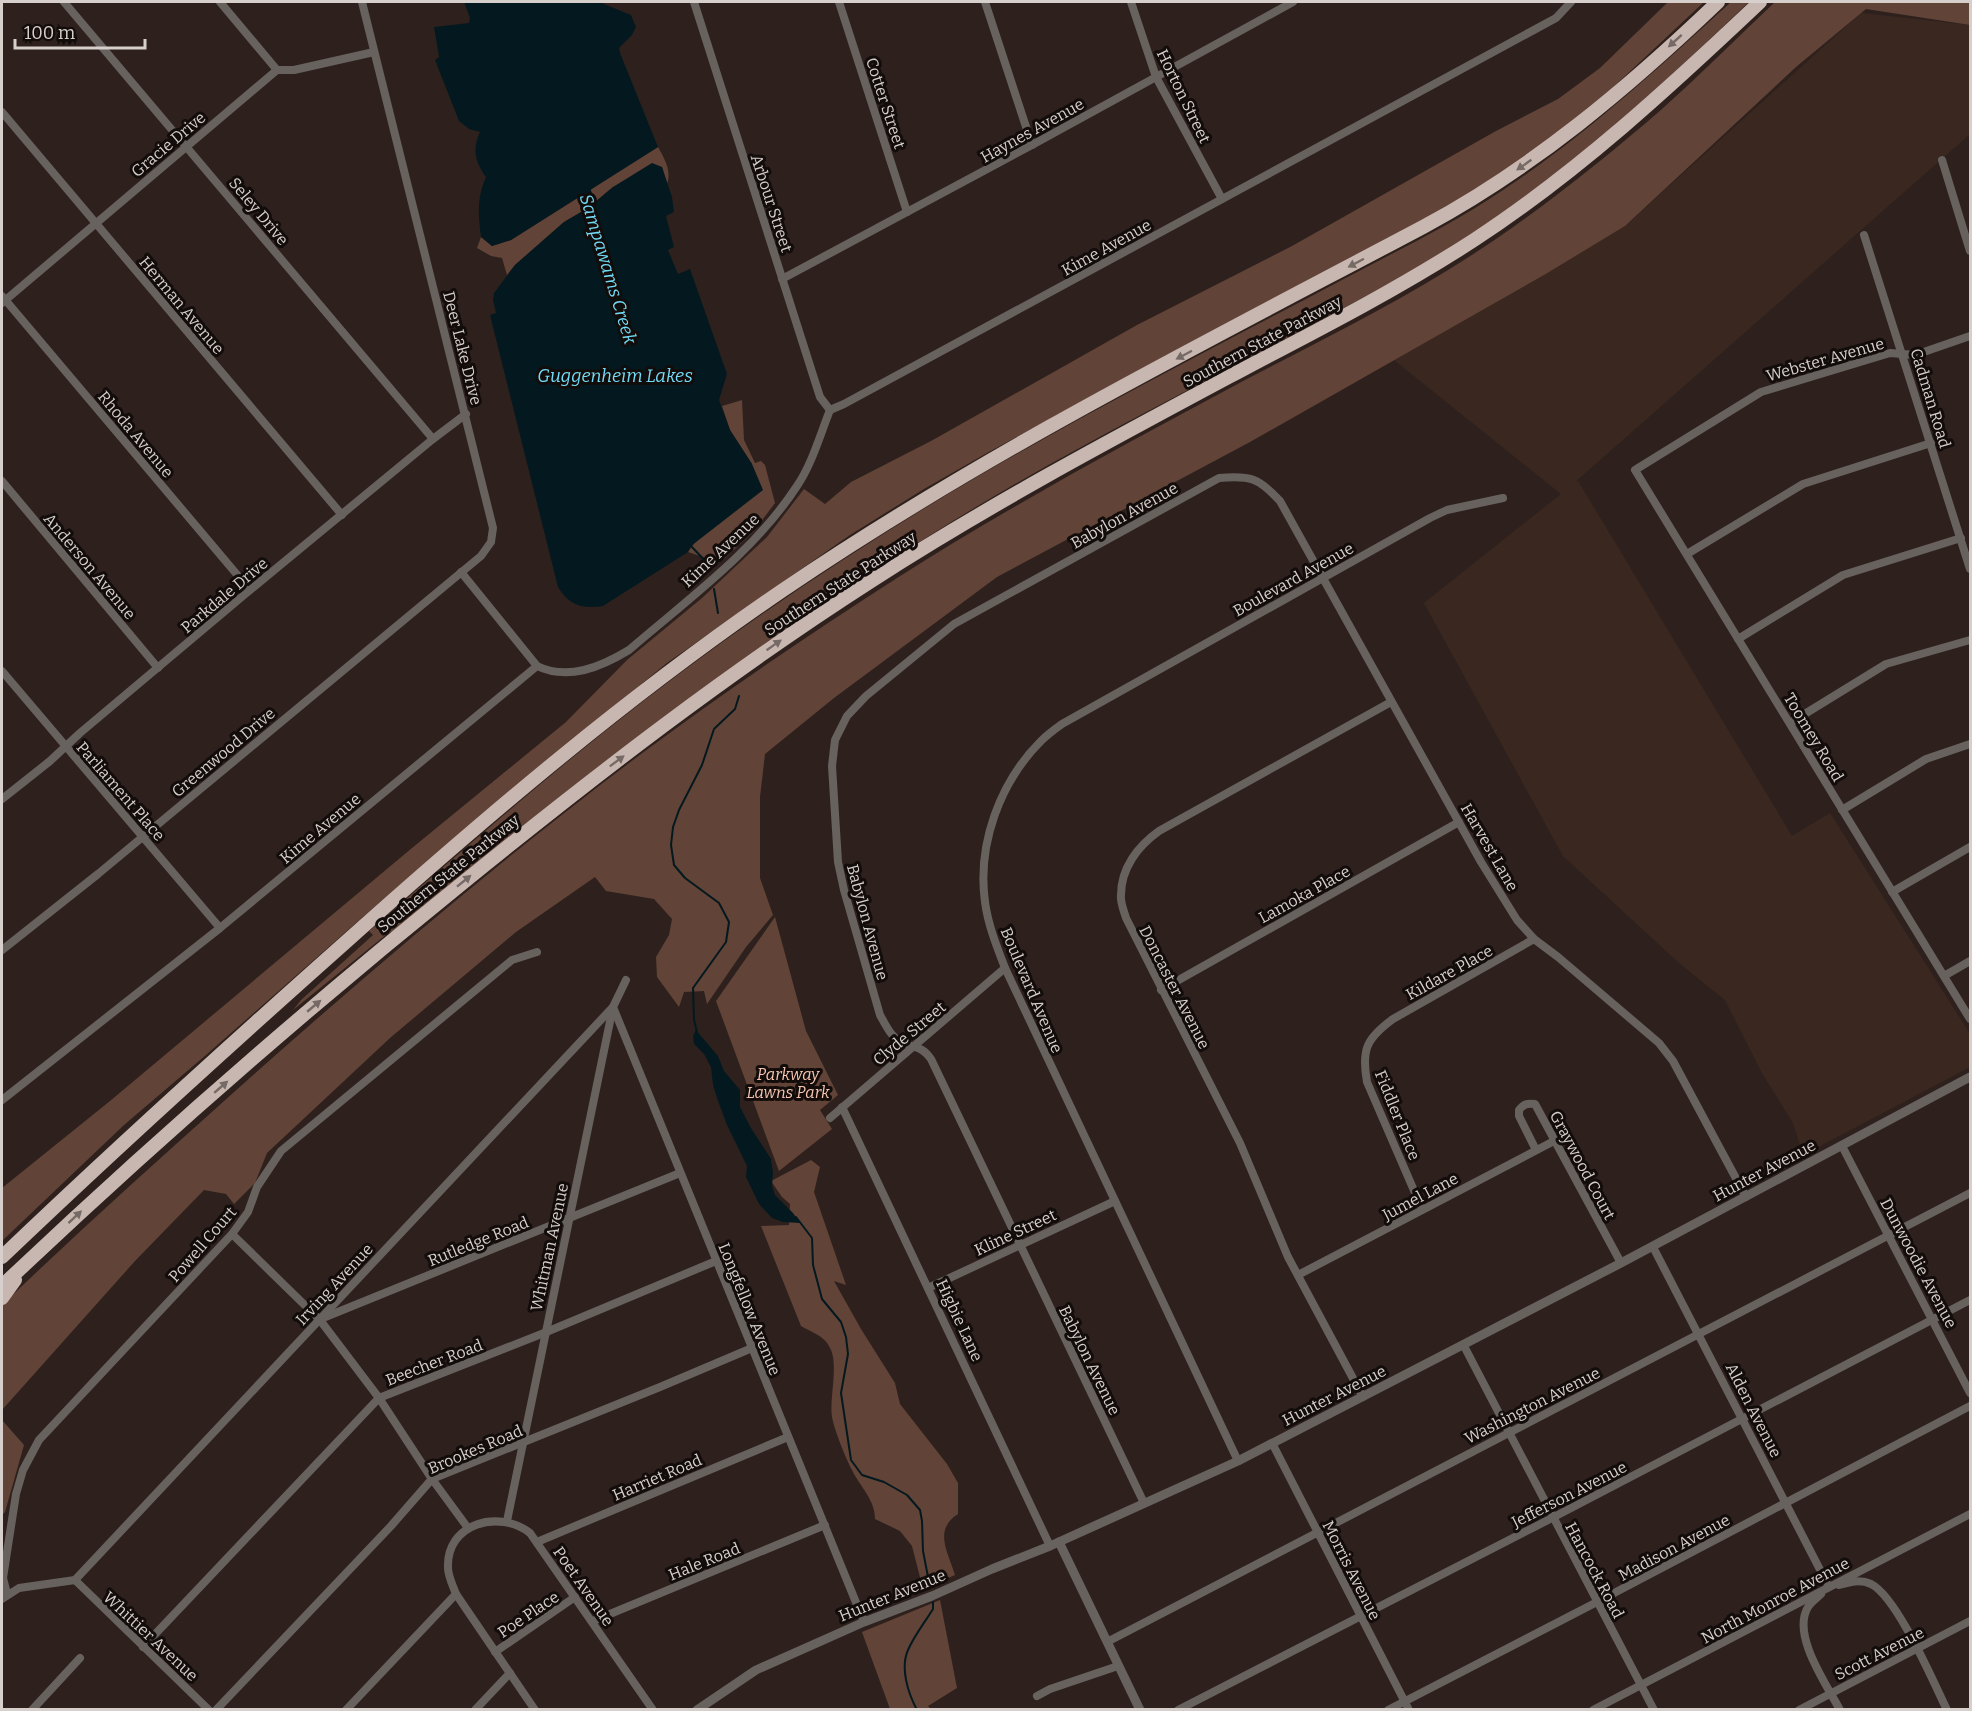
<svg xmlns="http://www.w3.org/2000/svg" width="1972" height="1711" font-family="Bitter,serif">
  <style>
    .built { fill: #3a2820 }
    .green { fill: #614337 }
    .water { fill: #04191f }
    .lines { fill: none; stroke-linecap: round; stroke-linejoin: round }
    .stream { stroke: #04191f; stroke-width: 2 }
    .river { stroke: #04191f; stroke-width: 15 }
    .minor { stroke: #68625f; stroke-width: 8 }
    .tertiary { stroke: #68625f; stroke-width: 9 }
    .motorway { stroke: #c8b7b1; stroke-width: 14 }
    .oneway { fill: #766a66 }
    .labels { text-anchor: middle; stroke-width: 6; stroke-linejoin: round; paint-order: stroke }
    .street-label { font-size: 16px; fill: #d7cfcc; stroke: #120c0a }
    .park-label { font-size: 16px; font-style: italic; fill: #f7c5b1; stroke: #120c0a }
    .water-label { font-size: 18px; font-style: italic; fill: #72dcf8; stroke: #120c0a }
  </style>
  <rect width="100%" height="100%" fill="#2e211d"/>
  <path class="built" d="M 1861,13 L 1970,25 L 1970,134 L 1575,482 L 1578,481 L 1792,836 L 1830,813 L 1970,1034 L 1970,1067 L 1803,1155 L 1793,1123 L 1762,1073 L 1725,1000 L 1678,962 L 1563,856 L 1424,603 L 1561,494 L 1394,360 L 1625,226 Z"/>
  <g class="green">
    <path d="M 1668,2 L 1704,2 L 1607,93 L 1555,135 L 1500,174 L 1440,211 L 1206,334 L 987,453 L 924,489 L 850,535 L 667,663 L 480,816 L 365,915 L 206,1055 L 124,1125 L 2,1241 L 2,1188 L 110,1101 L 412,848 L 566,722 L 627,660 L 702,598 L 767,537 L 804,489 L 825,504 L 851,482 L 931,441 L 1137,325 L 1292,246 L 1496,131 L 1558,99 L 1600,68 Z"/>
    <path d="M 1731,2 L 1749,2 C 1657,90 1564,175 1456,244 C 1402,278 1346,307 1289,337 C 1175,397 1058,456 948,524 C 751,645 571,783 394,931 L 387,934 L 293,1010 L 301,1000 L 373,935 L 369,931 C 447,864 524,796 604,732 C 723,637 850,551 982,474 C 1099,406 1221,344 1340,281 C 1394,252 1450,226 1500,192 C 1584,137 1657,69 1731,2 Z"/>
    <path d="M 1775,2 L 1970,2 L 1970,25 L 1866,9 L 1796,67 L 1625,226 L 1544,275 L 1250,442 L 997,577 L 834,698 L 765,754 L 760,797 L 760,878 L 773,915 L 746,947 L 707,1004 L 704,991 L 684,992 L 679,1007 L 657,977 L 656,957 L 669,935 L 672,919 L 654,899 L 606,891 L 595,877 L 516,932 L 390,1038 L 267,1153 L 255,1183 L 234,1204 L 226,1194 L 204,1190 L 135,1261 L 2,1410 L 2,1305 C 74,1236 148,1169 223,1102 C 358,981 496,863 641,754 C 724,692 810,634 897,578 C 1010,506 1127,443 1245,380 C 1330,336 1417,293 1496,239 C 1554,199 1609,155 1662,109 C 1701,74 1738,37 1775,2 Z"/>
    <path d="M 658,147 C 664,158 672,170 667,184 L 662,167 L 613,187 L 588,208 L 564,222 L 515,265 L 507,275 L 502,258 L 491,256 L 477,248 L 481,237 L 492,246 L 511,240 Z"/>
    <path d="M 742,400 L 744,440 L 755,463 L 761,461 L 765,465 L 775,503 L 754,531 L 724,559 L 715,561 L 688,552 L 752,464 L 730,430 L 722,406 Z"/>
    <path d="M 775,917 L 806,1031 L 838,1095 L 820,1110 L 832,1129 L 779,1171 L 716,1001 Z"/>
    <path d="M 811,1160 L 820,1167 L 814,1192 L 846,1285 L 834,1281 L 861,1329 L 895,1383 L 900,1404 L 947,1464 L 958,1483 L 958,1514 C 933,1530 948,1552 955,1575 L 923,1589 L 912,1546 L 900,1531 L 875,1519 C 875,1499 860,1487 852,1470 C 846,1459 834,1429 832,1417 C 829,1399 839,1364 830,1348 C 825,1336 811,1332 801,1326 L 761,1226 L 789,1225 L 790,1204 L 782,1197 L 771,1181 Z"/>
    <path d="M 2,1420 L 24,1445 L 5,1512 L 2,1515 Z"/>
    <path d="M 940,1600 L 957,1688 L 928,1706 L 931,1709 L 890,1709 L 862,1632 Z"/>
  </g>
  <g class="water">
    <path d="M 464,2 L 603,2 L 604,4 L 631,15 L 636,27 L 632,35 L 619,48 L 620,53 L 658,147 L 511,240 L 492,246 L 481,237 C 478,215 477,197 486,177 C 475,162 472,149 480,132 L 469,129 L 459,121 L 435,60 L 439,57 L 434,27 L 469,23 L 470,18 Z"/>
    <path d="M 652,163 L 662,167 L 672,197 L 674,212 L 666,216 L 674,247 L 668,250 L 678,274 L 690,269 L 727,374 L 719,400 L 730,430 L 752,464 L 763,490 L 691,546 L 688,552 L 603,606 C 581,609 570,606 558,587 L 490,315 L 496,313 L 493,300 L 494,293 L 515,265 L 564,222 L 588,208 L 613,187 Z"/>
    <path d="M 696,1030 L 718,1056 L 724,1071 L 740,1090 L 740,1107 L 751,1128 L 771,1159 L 773,1173 L 772,1186 L 775,1195 L 793,1213 L 800,1223 L 783,1222 L 772,1218 L 759,1204 L 746,1177 L 747,1166 L 727,1125 L 718,1101 L 713,1085 L 711,1067 L 704,1054 L 694,1044 L 693,1036 Z"/>
  </g>
  <g class="lines">
    <g class="stream">
      <path d="M 691,546 L 709,565"/>
      <path d="M 714,589 L 718,613"/>
      <path d="M 697,1032 L 694,1020 L 693,988 L 726,942 L 729,922 L 719,903 L 685,878 L 674,865 L 671,845 L 673,827 L 679,810 L 702,765 L 714,729 L 735,709 L 739,696"/>
      <path d="M 796,1217 L 812,1238 L 813,1265 L 822,1299 L 841,1322 L 846,1337 L 848,1354 L 841,1393 L 851,1460 L 862,1475 L 884,1482 L 907,1495 L 920,1510 L 922,1521 L 923,1551 L 929,1582"/>
      <path d="M 917,1710 C 908,1693 900,1668 908,1650 C 914,1636 925,1622 933,1609 L 933,1602"/>
    </g>
    <path class="river" d="M 578,174 L 594,225"/>
    <g class="minor">
      <path d="M 64,2 L 433,439"/>
      <path d="M 220,2 L 277,70"/>
      <path d="M 694,2 L 820,397 L 830,410"/>
      <path d="M 839,2 L 907,212"/>
      <path d="M 985,2 L 1032,145"/>
      <path d="M 1131,2 L 1156,77 L 1222,199"/>
      <path d="M 2,112 L 342,515"/>
      <path d="M 1942,160 L 1970,251"/>
      <path d="M 1864,235 L 1970,569"/>
      <path d="M 782,279 L 1032,145 L 1293,2"/>
      <path d="M 2,296 L 250,590"/>
      <path d="M 2,303 L 277,70 L 294,70 L 374,52"/>
      <path d="M 1970,336 L 1915,355 L 1890,353 L 1761,392 L 1635,470 L 1970,1019"/>
      <path d="M 2,481 L 158,668"/>
      <path d="M 1687,554 L 1803,484 L 1931,443"/>
      <path d="M 461,572 L 537,666"/>
      <path d="M 1738,639 L 1843,575 L 1961,538"/>
      <path d="M 2,671 L 220,928"/>
      <path d="M 1790,723 L 1886,664 L 1970,640"/>
      <path d="M 2,799 L 50,761 L 80,733 L 250,590 L 433,439 L 466,414"/>
      <path d="M 1842,810 L 1926,759 L 1970,744"/>
      <path d="M 1892,892 L 1970,847"/>
      <path d="M 2,950 L 98,874 L 481,556 L 491,542 L 493,528 L 362,2"/>
      <path d="M 1944,976 L 1970,961"/>
      <path d="M 1161,990 L 1459,822"/>
      <path d="M 2,1100 L 220,928 L 537,666 C 568,681 601,667 629,650 C 688,599 754,552 797,486 C 812,464 820,435 830,410 L 844,404 L 1556,18 L 1571,2"/>
      <path d="M 842,1107 L 1050,1546"/>
      <path d="M 830,1118 L 1005,968"/>
      <path d="M 1842,1146 L 1970,1393"/>
      <path d="M 1536,1150 L 1519,1116 L 1519,1110 C 1524,1104 1527,1103 1535,1104 L 1621,1263"/>
      <path d="M 1422,1209 L 1367,1082 C 1361,1049 1367,1038 1393,1019 L 1534,939"/>
      <path d="M 232,1234 L 320,1320 L 379,1398 L 432,1479 L 468,1528"/>
      <path d="M 1653,1247 L 1829,1587"/>
      <path d="M 1298,1275 L 1554,1141"/>
      <path d="M 928,1288 L 1115,1201"/>
      <path d="M 323,1318 L 680,1173"/>
      <path d="M 1464,1346 L 1654,1710"/>
      <path d="M 1363,1397 L 1288,1257 L 1240,1143 L 1126,918 C 1124,911 1120,902 1121,895 C 1121,868 1138,846 1159,831 L 1391,702"/>
      <path d="M 1272,1443 L 1409,1710"/>
      <path d="M 1238,1461 L 1005,968 C 997,947 988,925 985,902 C 977,844 1000,782 1041,741 C 1047,735 1055,729 1062,724 L 1430,518 L 1447,510 L 1503,498"/>
      <path d="M 1144,1503 L 931,1059 C 921,1045 915,1049 901,1042 C 891,1037 885,1024 880,1015 L 844,890 L 838,862 L 832,766 L 835,740 L 847,716 L 866,696 L 954,624 L 1219,478 C 1250,475 1259,478 1280,501 L 1481,862 L 1517,920 L 1534,939 L 1558,957 L 1659,1043 L 1673,1061 L 1746,1197"/>
      <path d="M 507,1521 L 613,1007 L 626,980"/>
      <path d="M 537,1542 L 788,1437"/>
      <path d="M 75,1580 L 613,1007 L 864,1622"/>
      <path d="M 75,1580 L 209,1710"/>
      <path d="M 1839,1585 C 1850,1582 1860,1579 1871,1584 C 1897,1597 1933,1681 1947,1710"/>
      <path d="M 7,1594 L 3,1578 L 16,1494 L 23,1470 L 39,1440 L 232,1234 L 248,1212 L 257,1187 L 281,1151 L 512,960 L 537,952"/>
      <path d="M 1821,1594 C 1817,1598 1811,1602 1808,1607 C 1791,1635 1827,1685 1840,1710"/>
      <path d="M 2,1599 L 19,1588 L 75,1580"/>
      <path d="M 593,1621 L 825,1525"/>
      <path d="M 1107,1642 L 1970,1193"/>
      <path d="M 143,1647 L 379,1398 L 544,1333 L 716,1261"/>
      <path d="M 495,1652 L 575,1597"/>
      <path d="M 1037,1696 L 1050,1689 L 1118,1666"/>
      <path d="M 32,1710 L 80,1658"/>
      <path d="M 216,1710 L 391,1526 L 432,1479 L 660,1387 L 752,1348"/>
      <path d="M 346,1710 L 456,1594"/>
      <path d="M 475,1710 L 510,1673"/>
      <path d="M 535,1710 L 456,1594 C 453,1586 448,1576 448,1568 C 446,1523 499,1509 530,1533 L 653,1710"/>
      <path d="M 1178,1710 L 1552,1518 L 1970,1300"/>
      <path d="M 1388,1710 L 1597,1602 L 1970,1406"/>
      <path d="M 1593,1710 L 1970,1514"/>
      <path d="M 1799,1710 L 1970,1621"/>
    </g>
    <g class="tertiary">
      <path d="M 1059,1542 L 1140,1710"/>
      <path d="M 697,1710 L 756,1670 L 864,1622 L 932,1596 L 992,1569 L 1050,1546 L 1238,1461 L 1621,1263 L 1970,1077"/>
    </g>
    <g class="motorway">
      <path d="M 2,1257 C 115,1149 231,1044 348,940 C 487,816 629,695 783,590 C 986,452 1206,342 1423,227 C 1533,168 1628,88 1718,2"/>
      <path d="M 2,1286 C 151,1145 305,1010 465,881 C 596,775 729,672 871,581 C 995,501 1124,433 1253,364 C 1328,325 1403,286 1474,240 C 1578,172 1670,87 1760,2"/>
      <path d="M 2,1298 L 15,1280"/>
    </g>
  </g>
  <defs><path id="oneway-solid" d="M-6-.8H1V-3.2L6.5 0L1 3.2V.8H-6Z" transform="scale(1.5)"/></defs>
  <g class="oneway">
    <use href="#oneway-solid" transform="translate(1675 41) rotate(138)"/>
    <use href="#oneway-solid" transform="translate(1524 165) rotate(145)"/>
    <use href="#oneway-solid" transform="translate(1356 263) rotate(152)"/>
    <use href="#oneway-solid" transform="translate(1184 355) rotate(152)"/>
    <use href="#oneway-solid" transform="translate(774 645) rotate(-35)"/>
    <use href="#oneway-solid" transform="translate(617 761) rotate(-37)"/>
    <use href="#oneway-solid" transform="translate(464 881) rotate(-39)"/>
    <use href="#oneway-solid" transform="translate(314 1006) rotate(-40)"/>
    <use href="#oneway-solid" transform="translate(221 1087) rotate(-41)"/>
    <use href="#oneway-solid" transform="translate(75 1217) rotate(-43)"/>
  </g>
  <g class="labels">
    <g class="street-label">
      <text transform="translate(1184 96) rotate(64)" y="6">Horton Street</text>
      <text transform="translate(886 103) rotate(72)" y="6">Cotter Street</text>
      <text transform="translate(1032 130) rotate(-29)" y="6">Haynes Avenue</text>
      <text transform="translate(168 144) rotate(-40)" y="6">Gracie Drive</text>
      <text transform="translate(772 203) rotate(72)" y="6">Arbour Street</text>
      <text transform="translate(259 211) rotate(50)" y="6">Seley Drive</text>
      <text transform="translate(1106 247) rotate(-29)" y="6">Kime Avenue</text>
      <text transform="translate(182 305) rotate(50)" y="6">Herman Avenue</text>
      <text transform="translate(1262 341) rotate(-28)" y="6">Southern State Parkway</text>
      <text transform="translate(463 348) rotate(76)" y="6">Deer Lake Drive</text>
      <text transform="translate(1825 359) rotate(-16)" y="6">Webster Avenue</text>
      <text transform="translate(1931 398) rotate(73)" y="6">Cadman Road</text>
      <text transform="translate(136 434) rotate(50)" y="6">Rhoda Avenue</text>
      <text transform="translate(1124 515) rotate(-29)" y="6">Babylon Avenue</text>
      <text transform="translate(720 550) rotate(-43)" y="6">Kime Avenue</text>
      <text transform="translate(90 566) rotate(50)" y="6">Anderson Avenue</text>
      <text transform="translate(1293 579) rotate(-29)" y="6">Boulevard Avenue</text>
      <text transform="translate(840 583) rotate(-33)" y="6">Southern State Parkway</text>
      <text transform="translate(224 595) rotate(-40)" y="6">Parkdale Drive</text>
      <text transform="translate(1814 737) rotate(59)" y="6">Toomey Road</text>
      <text transform="translate(223 752) rotate(-40)" y="6">Greenwood Drive</text>
      <text transform="translate(121 791) rotate(49)" y="6">Parliament Place</text>
      <text transform="translate(320 828) rotate(-40)" y="6">Kime Avenue</text>
      <text transform="translate(1490 847) rotate(60)" y="6">Harvest Lane</text>
      <text transform="translate(448 873) rotate(-39)" y="6">Southern State Parkway</text>
      <text transform="translate(1304 894) rotate(-29)" y="6">Lamoka Place</text>
      <text transform="translate(868 922) rotate(75)" y="6">Babylon Avenue</text>
      <text transform="translate(1449 972) rotate(-29)" y="6">Kildare Place</text>
      <text transform="translate(1175 987) rotate(63)" y="6">Doncaster Avenue</text>
      <text transform="translate(1032 990) rotate(67)" y="6">Boulevard Avenue</text>
      <text transform="translate(909 1033) rotate(-40)" y="6">Clyde Street</text>
      <text transform="translate(1398 1115) rotate(68)" y="6">Fiddler Place</text>
      <text transform="translate(1583 1165) rotate(62)" y="6">Graywood Court</text>
      <text transform="translate(1764 1170) rotate(-28)" y="6">Hunter Avenue</text>
      <text transform="translate(1420 1196) rotate(-28)" y="6">Jumel Lane</text>
      <text transform="translate(1015 1232) rotate(-25)" y="6">Kline Street</text>
      <text transform="translate(478 1241) rotate(-22)" y="6">Rutledge Road</text>
      <text transform="translate(202 1244) rotate(-49)" y="6">Powell Court</text>
      <text transform="translate(549 1247) rotate(-78)" y="6">Whitman Avenue</text>
      <text transform="translate(1919 1263) rotate(62)" y="6">Dunwoodie Avenue</text>
      <text transform="translate(334 1284) rotate(-47)" y="6">Irving Avenue</text>
      <text transform="translate(750 1309) rotate(68)" y="6">Longfellow Avenue</text>
      <text transform="translate(960 1320) rotate(65)" y="6">Higbie Lane</text>
      <text transform="translate(1090 1360) rotate(64)" y="6">Babylon Avenue</text>
      <text transform="translate(434 1362) rotate(-21)" y="6">Beecher Road</text>
      <text transform="translate(1334 1395) rotate(-27)" y="6">Hunter Avenue</text>
      <text transform="translate(1532 1405) rotate(-27)" y="6">Washington Avenue</text>
      <text transform="translate(1754 1410) rotate(63)" y="6">Alden Avenue</text>
      <text transform="translate(475 1449) rotate(-23)" y="6">Brookes Road</text>
      <text transform="translate(657 1477) rotate(-23)" y="6">Harriet Road</text>
      <text transform="translate(1569 1494) rotate(-27)" y="6">Jefferson Avenue</text>
      <text transform="translate(1674 1547) rotate(-28)" y="6">Madison Avenue</text>
      <text transform="translate(704 1561) rotate(-22)" y="6">Hale Road</text>
      <text transform="translate(1352 1570) rotate(63)" y="6">Morris Avenue</text>
      <text transform="translate(1595 1570) rotate(62)" y="6">Hancock Road</text>
      <text transform="translate(584 1586) rotate(55)" y="6">Poet Avenue</text>
      <text transform="translate(892 1595) rotate(-22)" y="6">Hunter Avenue</text>
      <text transform="translate(1775 1600) rotate(-28)" y="6">North Monroe Avenue</text>
      <text transform="translate(528 1614) rotate(-34)" y="6">Poe Place</text>
      <text transform="translate(151 1636) rotate(43)" y="6">Whittier Avenue</text>
      <text transform="translate(1879 1653) rotate(-27)" y="6">Scott Avenue</text>
    </g>
    <g class="park-label">
      <text x="788" y="1080">Parkway<tspan x="788" dy="18">Lawns Park</tspan></text>
    </g>
    <g class="water-label">
      <text transform="translate(608 269) rotate(73)" y="6">Sampawams Creek</text>
      <text x="615" y="382">Guggenheim Lakes</text>
    </g>
  </g>
  <rect width="1972" height="1711" fill="none" stroke="#d7cfcc" stroke-width="6"/>
  <path d="M15 39v9h130v-9" fill="none" stroke="#d7cfcc" stroke-width="3"/>
  <text x="24" y="39" font-size="18" fill="#d7cfcc" stroke="#120c0a" stroke-width="4.5" paint-order="stroke">100 m</text>
</svg>
